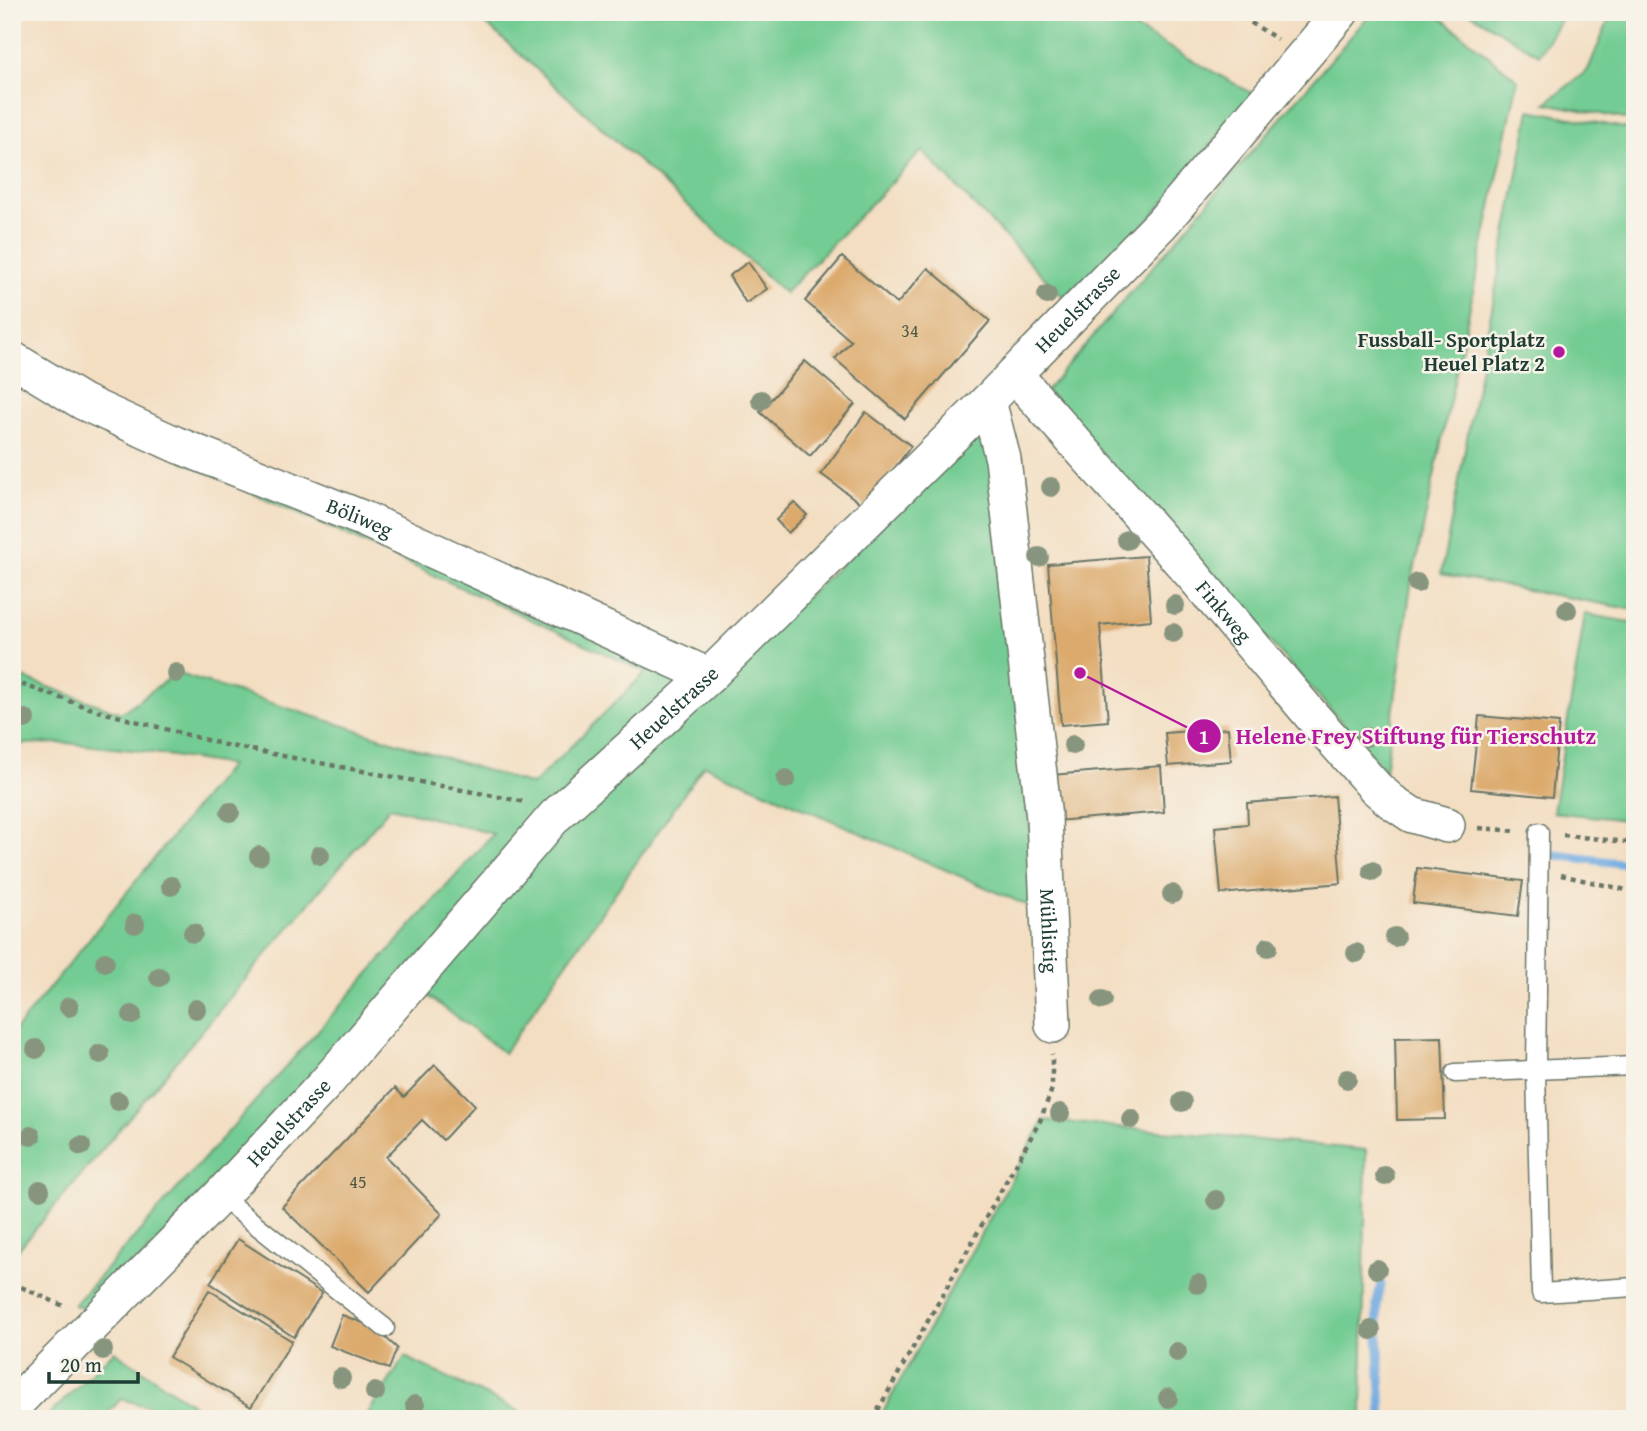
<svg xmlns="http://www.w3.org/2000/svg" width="1647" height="1431" font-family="'Gentium Book Plus',serif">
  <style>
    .green { fill: #73cc93; stroke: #498464; stroke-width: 2 }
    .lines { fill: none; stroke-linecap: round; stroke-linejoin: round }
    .stream { stroke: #70aae0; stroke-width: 9 }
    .building { fill: #dcaa6d }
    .service-casing { stroke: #697566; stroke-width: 21 }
    .minor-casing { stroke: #697566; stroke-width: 38 }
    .path { stroke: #697566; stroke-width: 4.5; stroke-dasharray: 5 5; stroke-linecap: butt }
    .service { stroke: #fff; stroke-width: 18 }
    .minor { stroke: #fff; stroke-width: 35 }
    .tree { fill: #88957e }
    .poi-dot { fill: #b5179e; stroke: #f7f3e8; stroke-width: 2.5 }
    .labels { text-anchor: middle; stroke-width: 5; stroke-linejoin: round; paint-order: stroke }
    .number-label { font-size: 18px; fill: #4e5842 }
    .street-label { font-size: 21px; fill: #1f3d34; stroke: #f7f3e8 }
    .poi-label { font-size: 21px; font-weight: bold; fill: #1f3d34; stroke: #f7f3e8; text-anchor: end }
    .leader { fill: none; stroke: #b5179e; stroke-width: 2.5 }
    .callout-dot { fill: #b5179e; stroke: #f7f3e8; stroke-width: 2.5 }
    .mark-label { font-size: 21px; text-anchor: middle; font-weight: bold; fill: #fff }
    .callout-label { font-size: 23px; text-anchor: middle; font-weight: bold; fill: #b5179e; stroke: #f7f3e8; stroke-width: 5; stroke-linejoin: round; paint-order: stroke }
  </style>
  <rect width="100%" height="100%" fill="#f7f3e8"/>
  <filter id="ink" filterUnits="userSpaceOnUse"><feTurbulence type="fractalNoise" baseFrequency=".0143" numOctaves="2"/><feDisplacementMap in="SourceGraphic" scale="14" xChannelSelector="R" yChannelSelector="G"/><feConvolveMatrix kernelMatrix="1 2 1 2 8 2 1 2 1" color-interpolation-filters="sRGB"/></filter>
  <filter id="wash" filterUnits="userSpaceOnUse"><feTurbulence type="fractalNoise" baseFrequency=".00686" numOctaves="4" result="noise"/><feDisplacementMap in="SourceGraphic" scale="28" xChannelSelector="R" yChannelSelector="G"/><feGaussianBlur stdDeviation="1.57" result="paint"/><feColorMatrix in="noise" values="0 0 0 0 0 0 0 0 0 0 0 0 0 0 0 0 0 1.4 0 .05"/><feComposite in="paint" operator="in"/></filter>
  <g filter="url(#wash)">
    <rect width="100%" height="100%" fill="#f3dec2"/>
    <g class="green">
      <path d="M 473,12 L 1106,12 L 1253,94 L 1150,219 L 1064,298 L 922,151 L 785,293 Z"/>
      <path d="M 1372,12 L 1434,12 L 1518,80 L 1411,585 L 1385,771 L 1046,391 Z"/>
      <path d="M 1468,12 L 1565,12 L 1539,55 Z"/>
      <path d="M 1612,12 L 1635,12 L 1635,121 L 1546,103 L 1588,70 Z"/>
      <path d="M 1530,110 L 1635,130 L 1635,610 L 1441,574 Z"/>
      <path d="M 12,368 L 694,673 L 341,1050 L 91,1311 L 74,1305 L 493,834 L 390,807 L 12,1257 L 12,1034 L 230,765 L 141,751 L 66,743 L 12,744 L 12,674 L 121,713 L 176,673 L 532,785 L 646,672 L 12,383 Z"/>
      <path d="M 976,436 L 993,454 L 1038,910 L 704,765 L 504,1053 L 422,991 L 565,826 Z"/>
      <path d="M 1585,614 L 1635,623 L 1635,821 L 1553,812 Z"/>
      <path d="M 1044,1120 L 1366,1150 L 1362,1419 L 879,1419 Z"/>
      <path d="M 114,1351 L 214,1419 L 195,1419 L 121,1399 L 102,1419 L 45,1419 Z"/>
      <path d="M 405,1357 L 535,1419 L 364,1419 Z"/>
    </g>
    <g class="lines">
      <g class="stream">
        <path d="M 1555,855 L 1635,865"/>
        <path d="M 1381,1284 L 1377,1304 L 1382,1419"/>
      </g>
    </g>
    <g id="blocks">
      <g class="building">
        <path d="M 842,257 L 897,304 L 928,268 L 990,321 L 905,419 L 835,359 L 851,341 L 805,301 Z"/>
        <path d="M 748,262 L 767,289 L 746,303 L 729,276 Z"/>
        <path d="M 805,361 L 855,404 L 810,456 L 760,412 Z"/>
        <path d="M 866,412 L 911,446 L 866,507 L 821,474 Z"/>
        <path d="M 794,502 L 807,515 L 788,533 L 776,520 Z"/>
        <path d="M 1146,556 L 1151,620 L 1100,625 L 1108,721 L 1061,725 L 1048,564 Z"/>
        <path d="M 1479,716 L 1559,723 L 1552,797 L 1471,789 Z"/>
        <path d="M 1228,728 L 1231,761 L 1168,766 L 1165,733 Z"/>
        <path d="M 1161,766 L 1164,812 L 1055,821 L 1052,775 Z"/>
        <path d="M 1334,796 L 1341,883 L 1221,894 L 1215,827 L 1248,824 L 1247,803 Z"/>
        <path d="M 1417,868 L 1523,881 L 1518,916 L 1413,903 Z"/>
        <path d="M 1442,1037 L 1445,1119 L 1397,1120 L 1395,1038 Z"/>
        <path d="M 435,1065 L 475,1105 L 443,1140 L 422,1120 L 386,1157 L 442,1214 L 369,1292 L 282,1207 L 395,1088 L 404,1097 Z"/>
        <path d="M 238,1239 L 322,1293 L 294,1337 L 210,1283 Z"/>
        <path d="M 209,1290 L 292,1341 L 251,1407 L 169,1357 Z"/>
        <path d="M 342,1315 L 374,1327 L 397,1348 L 389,1369 L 330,1346 Z"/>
      </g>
    </g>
  </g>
  <g filter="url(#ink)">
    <use href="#blocks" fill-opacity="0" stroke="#697566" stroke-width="2"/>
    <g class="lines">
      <g class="service-casing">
        <g id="service">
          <path d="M 1539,832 L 1536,1069 L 1541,1293 L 1635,1287"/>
          <path d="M 1455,1073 L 1635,1066"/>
          <path d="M 220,1196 L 385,1328"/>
        </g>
      </g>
      <g class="minor-casing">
        <g id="minor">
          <path id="s1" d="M 12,359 L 83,402 L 175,444 L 364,519 L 709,676"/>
          <path id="s2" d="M 1014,374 L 1192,574 L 1311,715 L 1376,788 L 1391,801 L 1412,815 L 1447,825"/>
          <path id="s3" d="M 988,401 L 1003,459 L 1044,818 L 1053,1025"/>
          <path id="s4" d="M 12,1407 L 220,1196 L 325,1084 L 555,816 L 709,676 L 988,401 L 1162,223 L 1341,12"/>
        </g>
      </g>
      <g class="path">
        <path d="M 1234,12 L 1277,39"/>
        <path d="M 12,681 L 98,711 L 225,745 L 526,802"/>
        <path d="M 1479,828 L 1516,831"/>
        <path d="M 1563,835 L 1635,843"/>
        <path d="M 1561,875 L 1635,892"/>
        <path d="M 12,1283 L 66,1307"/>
        <path d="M 873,1419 L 1040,1121 L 1052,1089 L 1052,1054"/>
      </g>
      <use href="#service" class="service"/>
      <use href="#minor" class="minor"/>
    </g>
    <g class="tree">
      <circle cx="1047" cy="295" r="10"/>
      <circle cx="761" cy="400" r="10"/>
      <circle cx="1051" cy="487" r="10"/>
      <circle cx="1127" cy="540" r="10"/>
      <circle cx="1039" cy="557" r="10"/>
      <circle cx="1417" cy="583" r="10"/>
      <circle cx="1175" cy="605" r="10"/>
      <circle cx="1567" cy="610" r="10"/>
      <circle cx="1173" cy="633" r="10"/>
      <circle cx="176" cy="673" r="10"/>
      <circle cx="25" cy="719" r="10"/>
      <circle cx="1366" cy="737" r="10"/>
      <circle cx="1073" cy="745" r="10"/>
      <circle cx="786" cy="779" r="10"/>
      <circle cx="230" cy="812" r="10"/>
      <circle cx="320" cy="855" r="10"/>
      <circle cx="259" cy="856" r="10"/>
      <circle cx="1372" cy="871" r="10"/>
      <circle cx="171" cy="886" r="10"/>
      <circle cx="1172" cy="894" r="10"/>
      <circle cx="135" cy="924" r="10"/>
      <circle cx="193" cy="933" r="10"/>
      <circle cx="1395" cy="937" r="10"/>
      <circle cx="1268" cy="947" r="10"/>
      <circle cx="1356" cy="953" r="10"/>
      <circle cx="105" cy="962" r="10"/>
      <circle cx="159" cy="977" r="10"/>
      <circle cx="1102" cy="1000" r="10"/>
      <circle cx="69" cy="1007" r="10"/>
      <circle cx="196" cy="1009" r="10"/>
      <circle cx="132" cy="1015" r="10"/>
      <circle cx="36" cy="1049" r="10"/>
      <circle cx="100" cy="1054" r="10"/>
      <circle cx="1347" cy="1079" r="10"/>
      <circle cx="118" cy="1101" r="10"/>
      <circle cx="1182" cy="1102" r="10"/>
      <circle cx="1060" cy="1113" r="10"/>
      <circle cx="1131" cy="1119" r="10"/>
      <circle cx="31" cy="1136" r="10"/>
      <circle cx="81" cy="1146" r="10"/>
      <circle cx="1385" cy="1176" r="10"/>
      <circle cx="40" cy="1190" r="10"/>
      <circle cx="1216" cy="1200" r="10"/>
      <circle cx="1377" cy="1269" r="10"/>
      <circle cx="1198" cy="1284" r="10"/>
      <circle cx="1371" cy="1330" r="10"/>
      <circle cx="103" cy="1350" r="10"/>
      <circle cx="1177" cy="1352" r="10"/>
      <circle cx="341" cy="1378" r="10"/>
      <circle cx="375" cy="1392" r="10"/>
      <circle cx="1168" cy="1398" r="10"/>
      <circle cx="415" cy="1405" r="10"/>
    </g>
  </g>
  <circle class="poi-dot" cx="1559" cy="352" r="7"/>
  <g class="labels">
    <g class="number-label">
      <text x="910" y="337">34</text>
      <text x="358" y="1188">45</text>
    </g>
    <g class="street-label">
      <text dy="7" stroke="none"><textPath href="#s4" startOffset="1531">Heuelstrasse</textPath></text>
      <text dy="7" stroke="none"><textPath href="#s1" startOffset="383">Böliweg</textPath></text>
      <text dy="7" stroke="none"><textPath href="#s2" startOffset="317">Finkweg</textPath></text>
      <text dy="7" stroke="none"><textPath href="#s4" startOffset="964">Heuelstrasse</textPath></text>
      <text dy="7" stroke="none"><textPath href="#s3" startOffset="534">Mühlistig</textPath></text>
      <text dy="7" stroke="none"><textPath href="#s4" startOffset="397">Heuelstrasse</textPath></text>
    </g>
    <g class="poi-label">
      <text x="1545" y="347">Fussball- Sportplatz<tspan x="1545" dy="24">Heuel Platz 2</tspan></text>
    </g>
  </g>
  <path class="leader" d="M1080 673L1204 736"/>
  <g class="callout-dot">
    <circle cx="1080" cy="673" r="7"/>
    <circle cx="1204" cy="736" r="18"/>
  </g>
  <g class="mark-label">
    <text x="1204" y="744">1</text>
  </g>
  <g class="callout-label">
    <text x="1416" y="744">Helene Frey Stiftung für Tierschutz</text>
  </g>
  <rect width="1647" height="1431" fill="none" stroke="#f7f3e8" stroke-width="42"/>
  <path d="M49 1372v10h89v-10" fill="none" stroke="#1f3d34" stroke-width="3.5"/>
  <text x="60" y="1372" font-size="21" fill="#1f3d34" stroke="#f7f3e8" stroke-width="5" paint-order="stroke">20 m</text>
</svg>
